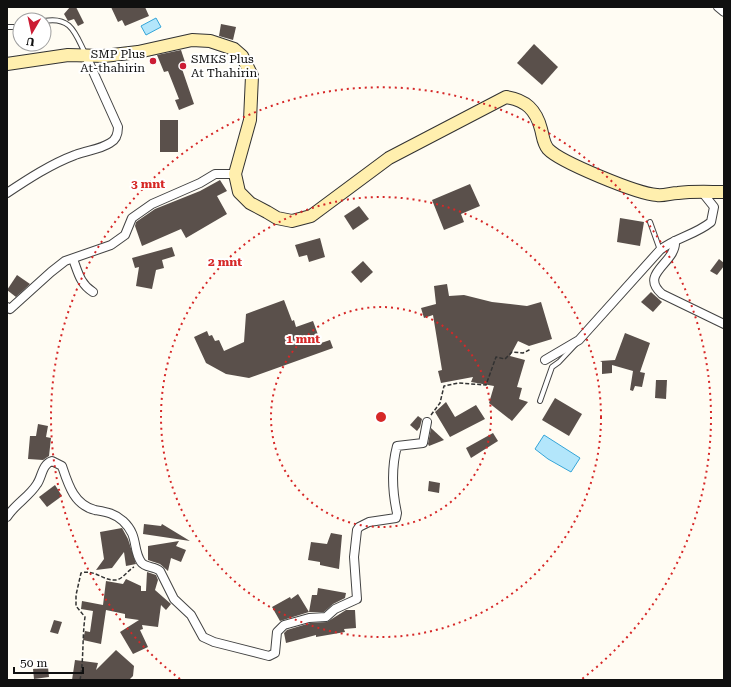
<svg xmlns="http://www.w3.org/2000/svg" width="731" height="687" font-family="'Roboto Serif',serif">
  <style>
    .water { fill: #b3e6fb; stroke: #35a5d8 }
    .building { fill: #5a504b }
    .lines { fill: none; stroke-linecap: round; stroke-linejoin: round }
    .lane-casing { stroke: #434343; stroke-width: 6 }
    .street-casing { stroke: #434343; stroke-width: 10 }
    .secondary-casing { stroke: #323232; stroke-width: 14 }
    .path { stroke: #323232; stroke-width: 1.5; stroke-dasharray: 4 2; stroke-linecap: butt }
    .lane { stroke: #fff; stroke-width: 4 }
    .street { stroke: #fff; stroke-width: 8 }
    .secondary { stroke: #ffefae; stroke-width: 12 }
    .ring { fill: none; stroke: #d62828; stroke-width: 2; stroke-dasharray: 2 4 }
    .poi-dot { fill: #cc1c34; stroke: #fff; stroke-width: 1.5 }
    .labels { text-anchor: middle; stroke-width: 4; stroke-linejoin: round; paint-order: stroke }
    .poi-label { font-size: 12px; fill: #101010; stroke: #fff; text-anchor: end }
    .centre { fill: #d62828; stroke: #fff; stroke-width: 2 }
    .ring-label { font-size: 12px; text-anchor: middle; font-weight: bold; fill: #d62828; stroke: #fff; stroke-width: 4; stroke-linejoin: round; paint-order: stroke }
  </style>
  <rect width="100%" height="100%" fill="#fffcf3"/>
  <g class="water">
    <path d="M 156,18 L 161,27 L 146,35 L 141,26 Z"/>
    <path d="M 544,435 L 580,458 L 571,472 L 548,459 L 535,449 Z"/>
  </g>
  <g class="building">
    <path d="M 70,7 L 76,7 L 84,23 L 78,26 L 74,19 L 68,21 L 64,14 Z"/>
    <path d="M 111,7 L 145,7 L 149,16 L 125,26 L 122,20 L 118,22 Z"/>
    <path d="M 221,24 L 236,27 L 233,40 L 219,36 Z"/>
    <path d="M 534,44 L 558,67 L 542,85 L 517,63 Z"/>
    <path d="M 181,50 L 186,65 L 181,66 L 194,104 L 179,110 L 175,100 L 179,99 L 168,71 L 164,72 L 157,55 Z"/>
    <rect x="160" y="120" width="18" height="32"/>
    <path d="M 220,180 L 227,191 L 217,196 L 227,214 L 186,238 L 181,229 L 142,246 L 135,226 L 136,222 L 155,209 L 200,191 Z"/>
    <path d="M 470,184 L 480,206 L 461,214 L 464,222 L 444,230 L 432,200 Z"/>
    <path d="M 359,206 L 369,219 L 353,230 L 344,216 Z"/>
    <path d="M 620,218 L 644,222 L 640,246 L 617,242 Z"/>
    <path d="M 320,238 L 325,257 L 309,262 L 307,255 L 299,257 L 295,245 Z"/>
    <path d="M 172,247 L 175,256 L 162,260 L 164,268 L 156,270 L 152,289 L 136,286 L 139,267 L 135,268 L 132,258 Z"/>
    <path d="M 719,259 L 724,263 L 724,266 L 717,275 L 710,271 Z"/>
    <path d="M 363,261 L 373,272 L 361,283 L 351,272 Z"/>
    <path d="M 17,275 L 30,284 L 16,297 L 7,290 Z"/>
    <path d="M 447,284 L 449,296 L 464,295 L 492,302 L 527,306 L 541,302 L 552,339 L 529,346 L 518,341 L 510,356 L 525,360 L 517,387 L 522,388 L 519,399 L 528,402 L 512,421 L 489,403 L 494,386 L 471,382 L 473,377 L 441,383 L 438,371 L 442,370 L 433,315 L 424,318 L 421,308 L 436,304 L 434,286 Z"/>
    <path d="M 651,292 L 662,302 L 653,312 L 641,302 Z"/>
    <path d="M 284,300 L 292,321 L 294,320 L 296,327 L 313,321 L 321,343 L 330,340 L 333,348 L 249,378 L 226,374 L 206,363 L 194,337 L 207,331 L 209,336 L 212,335 L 215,341 L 219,340 L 224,351 L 244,342 L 246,314 Z"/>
    <path d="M 625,333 L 650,343 L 640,372 L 645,373 L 642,387 L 635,386 L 633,391 L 630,390 L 633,371 L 612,365 L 612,373 L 602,374 L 602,362 L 600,361 L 615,360 Z"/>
    <path d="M 656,380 L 667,380 L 666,399 L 655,398 Z"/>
    <path d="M 555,398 L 582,414 L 569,436 L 542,420 Z"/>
    <path d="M 446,402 L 455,417 L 476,405 L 485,419 L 450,437 L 435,412 Z"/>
    <path d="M 418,416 L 422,419 L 420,427 L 417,431 L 410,425 Z"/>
    <path d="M 38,424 L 48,426 L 46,437 L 51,438 L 49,456 L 43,460 L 28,459 L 30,436 L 36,436 Z"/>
    <path d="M 431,428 L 444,440 L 429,446 L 428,444 Z"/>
    <path d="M 493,433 L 498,441 L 471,458 L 466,448 Z"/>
    <path d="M 429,481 L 440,483 L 439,493 L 428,491 Z"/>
    <path d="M 55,485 L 62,496 L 47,507 L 39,497 Z"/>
    <path d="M 144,524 L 161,526 L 162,524 L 190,541 L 143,534 Z"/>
    <path d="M 122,528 L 128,539 L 136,564 L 126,566 L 124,552 L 112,568 L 96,570 L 104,559 L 100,532 Z"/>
    <path d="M 331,533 L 342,535 L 339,569 L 320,565 L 320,562 L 308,560 L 311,542 L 327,544 Z"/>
    <path d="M 179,541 L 176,546 L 186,550 L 181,562 L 171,558 L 168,571 L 160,564 L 148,560 L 148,546 Z"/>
    <path d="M 147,572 L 156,575 L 158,580 L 155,590 L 171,604 L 166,610 L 161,605 L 158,627 L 142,625 L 143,629 L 140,630 L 148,647 L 133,654 L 120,632 L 139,620 L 125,618 L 125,614 L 106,610 L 101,644 L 83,640 L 85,631 L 90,632 L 93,611 L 81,609 L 82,601 L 103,605 L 106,581 L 123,584 L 126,579 L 141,586 L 141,591 L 146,591 Z"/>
    <path d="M 318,588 L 346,593 L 345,598 L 333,604 L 324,612 L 309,612 L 312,595 L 317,595 Z"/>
    <path d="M 298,594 L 309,612 L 280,621 L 272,607 L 290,597 L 291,599 Z"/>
    <path d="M 346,610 L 355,610 L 356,628 L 344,629 L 345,632 L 316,637 L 316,635 L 286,643 L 284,633 L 287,630 L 310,623 L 327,622 Z"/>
    <path d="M 54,620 L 62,622 L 58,634 L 50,632 Z"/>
    <path d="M 116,650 L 134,666 L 133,676 L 129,680 L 72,680 L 75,660 L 98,663 L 96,670 Z"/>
    <path d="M 48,667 L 49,677 L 34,679 L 33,669 Z"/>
  </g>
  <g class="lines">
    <g class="lane-casing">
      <g id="lane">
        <path d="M 44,21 C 71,16 75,33 85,53"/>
        <path d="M 7,27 L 20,27"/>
        <path d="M 650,222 L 660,250"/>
        <path d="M 540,401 L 552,367 L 559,362 L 575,345"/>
      </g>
    </g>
    <g class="street-casing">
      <g id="street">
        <path d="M 718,7 L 724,12"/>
        <path d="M 7,193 C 28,179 51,164 75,155 C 87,150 99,150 110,143 C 116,140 118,133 118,127 L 86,56"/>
        <path d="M 675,241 C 677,263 638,273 662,294 L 724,324"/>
        <path d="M 73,259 C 78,272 80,284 93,292"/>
        <path d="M 7,307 L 10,309 L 51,272 L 65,261 L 111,245 L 125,235 L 132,218 L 152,204 L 200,183 L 215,174 L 235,174"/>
        <path d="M 545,360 L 579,340 L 660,250 C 675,238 695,235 711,222 L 714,207 L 702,192"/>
        <path d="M 7,517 C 15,504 29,497 37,484 C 42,477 42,464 52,461 L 62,466 C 68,484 74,505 95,510 C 106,512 114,513 123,521 C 139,536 132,548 141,562 C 145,568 155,566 160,571 L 174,599 L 191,615 L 203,637 L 214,642 L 269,656 L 275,653 L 277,632 L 284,625 L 309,618 L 326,617 L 335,609 L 357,599 L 354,557 L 357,530 L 359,527 L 369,522 L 396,518 L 397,513 C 392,490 391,469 397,446 L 423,443 L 427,422"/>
      </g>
    </g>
    <g class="secondary-casing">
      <path id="secondary" d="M 7,64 L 68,55 L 104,56 L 138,52 L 192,40 L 210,41 L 234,49 L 242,56 L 252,76 L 250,120 L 235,174 L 239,192 L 250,203 L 267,212 L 277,218 L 292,221 L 311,216 L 389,158 L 506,97 C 526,100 536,110 541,129 C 543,136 543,143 548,149 C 560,162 638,194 657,195 C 664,196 671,193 678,193 C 693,191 709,192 724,192"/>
    </g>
    <g class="path">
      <path d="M 431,415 L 440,403 L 444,386 L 458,383 L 486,385 L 496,357 L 505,359 L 512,352 L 523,353 L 531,349"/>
      <path d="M 80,680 C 84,659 82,638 85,617 L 76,606 L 76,595 L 81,573 C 95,569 103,581 116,580 C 123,579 128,570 134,567"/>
    </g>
    <use href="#lane" class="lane"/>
    <use href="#street" class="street"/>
    <use href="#secondary" class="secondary"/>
  </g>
  <g class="ring">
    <circle cx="381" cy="417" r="110"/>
    <circle cx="381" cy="417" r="220"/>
    <path d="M180 679A330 330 0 1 1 582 679"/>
  </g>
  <g class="poi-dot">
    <circle cx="153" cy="61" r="4"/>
    <circle cx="183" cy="66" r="4"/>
  </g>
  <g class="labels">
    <g class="poi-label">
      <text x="145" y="58">SMP Plus<tspan x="145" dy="14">At-thahirin</tspan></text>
      <text x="191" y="63" text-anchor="start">SMKS Plus<tspan x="191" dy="14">At Thahirin</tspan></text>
    </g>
  </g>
  <circle cx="381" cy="417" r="6" class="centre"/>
  <g class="ring-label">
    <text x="148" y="188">3 mnt</text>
    <text x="225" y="266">2 mnt</text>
    <text x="303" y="343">1 mnt</text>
  </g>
  <rect width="731" height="687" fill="none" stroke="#101010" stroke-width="16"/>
  <g transform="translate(32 32) rotate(189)"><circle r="19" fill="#ffffff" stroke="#9f9f9f"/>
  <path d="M0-3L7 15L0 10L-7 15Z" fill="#cc1c34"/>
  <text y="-6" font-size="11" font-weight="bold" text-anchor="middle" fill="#101010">U</text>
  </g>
  <path d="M14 667v6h69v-6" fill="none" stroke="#101010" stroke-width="2"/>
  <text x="20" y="667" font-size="12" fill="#101010" stroke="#ffffff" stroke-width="3" paint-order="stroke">50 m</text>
</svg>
